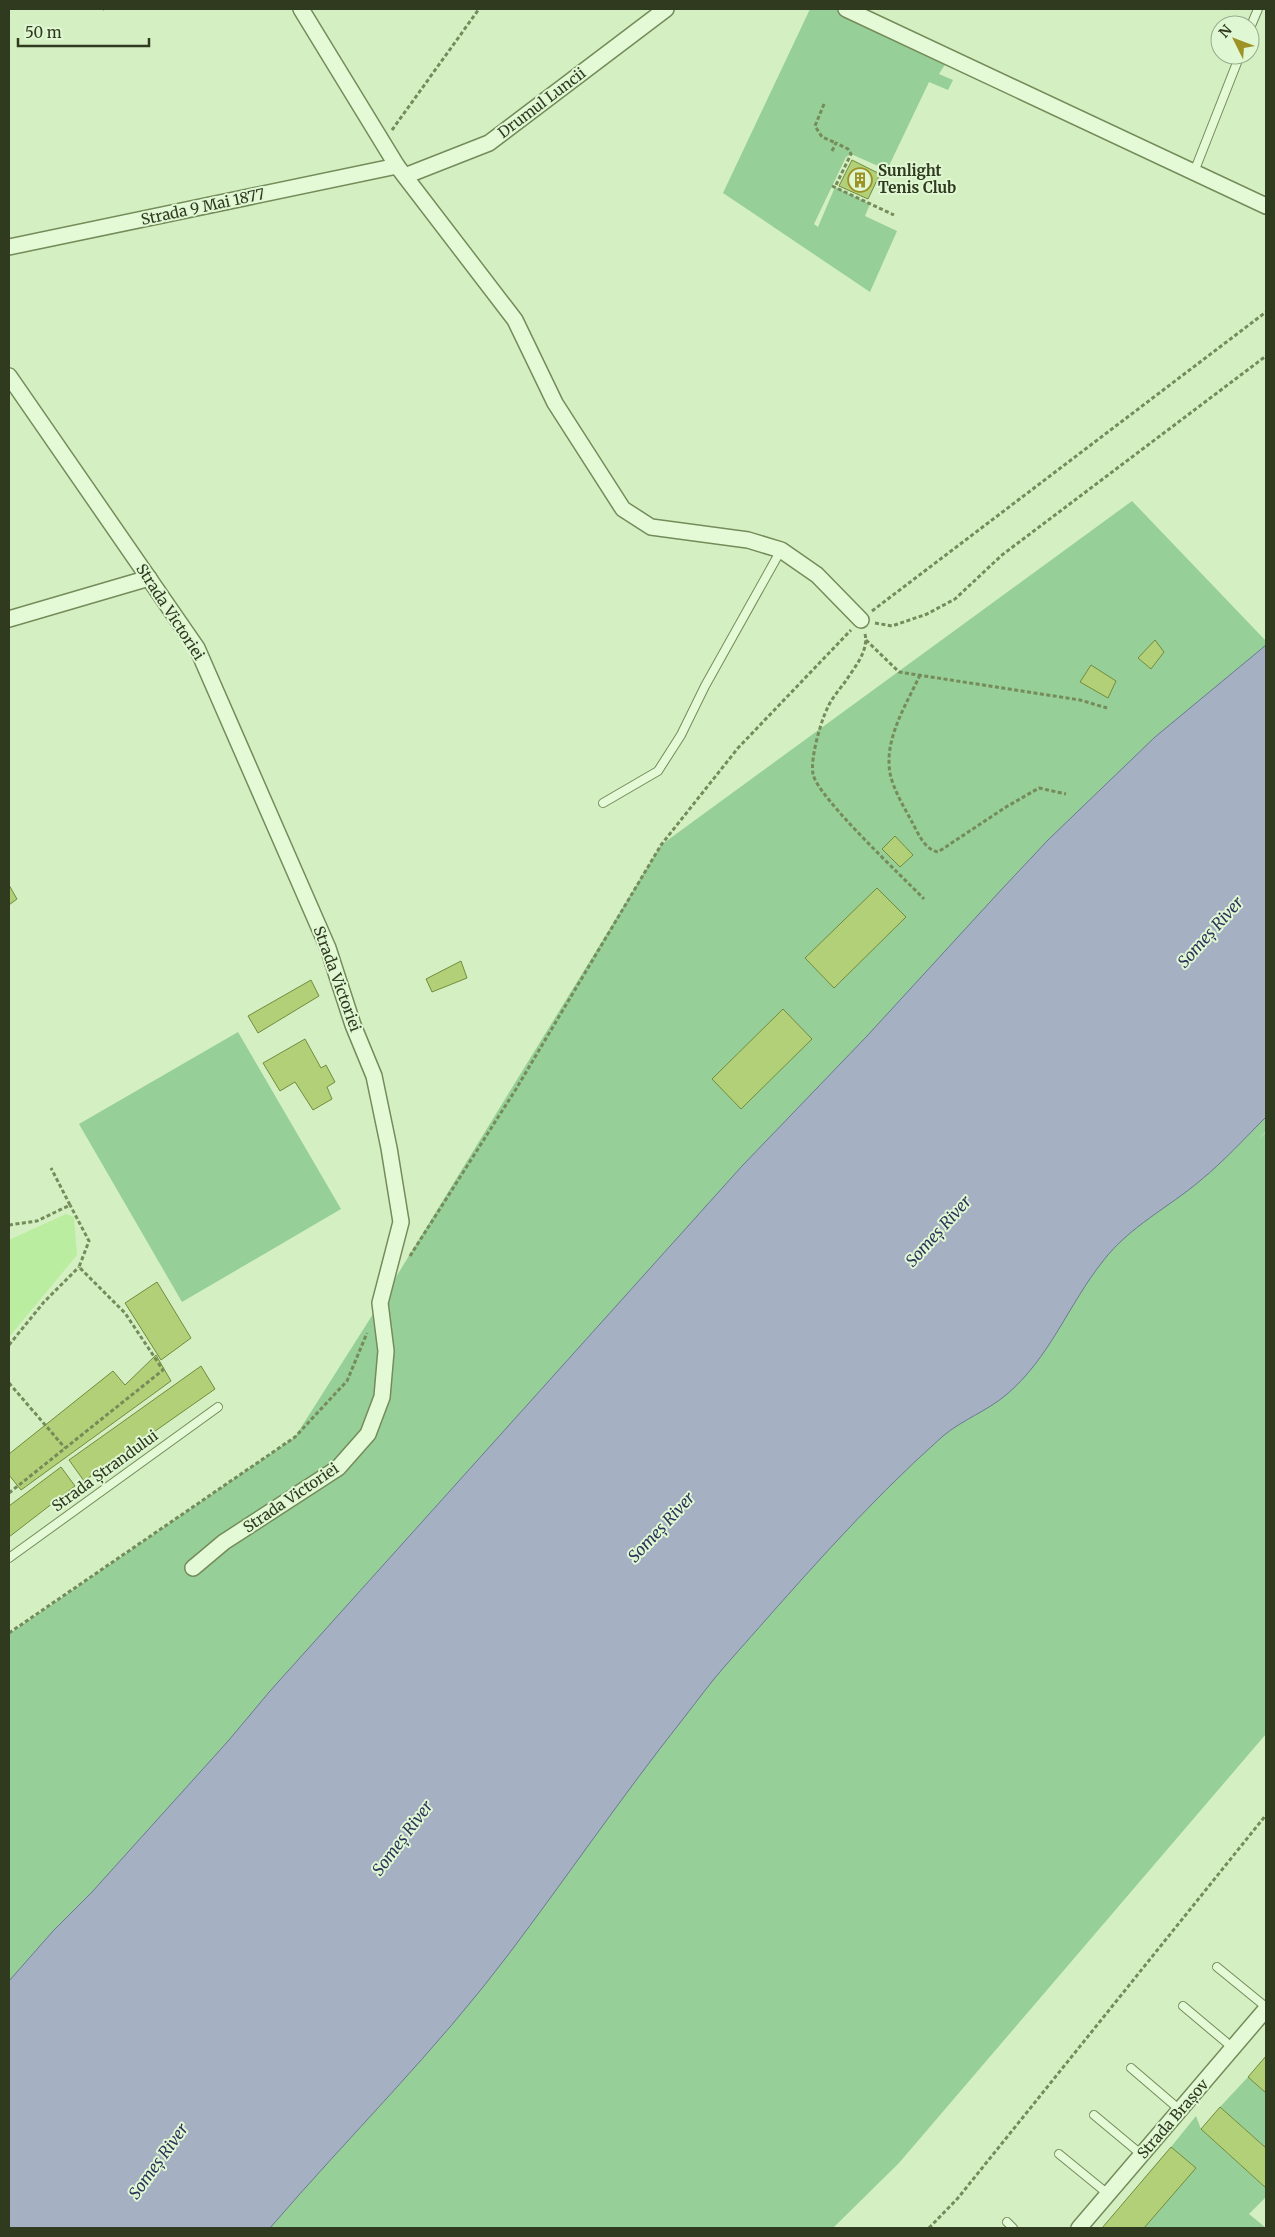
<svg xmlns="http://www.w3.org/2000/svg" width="1275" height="2237" font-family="Merriweather,serif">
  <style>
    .green { fill: #96cf98 }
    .sand { fill: #baed9f }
    .water { fill: #a5b0c3; stroke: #6b7891 }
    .building { fill: #b2d077; stroke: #738b3e }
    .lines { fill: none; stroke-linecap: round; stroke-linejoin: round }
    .lane-casing { stroke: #758b59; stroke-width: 10 }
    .street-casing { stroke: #758b59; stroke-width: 18 }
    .path { stroke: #758b59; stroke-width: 3; stroke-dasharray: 4 2.5; stroke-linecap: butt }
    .lane { stroke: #e4fad7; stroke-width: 8 }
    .street { stroke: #e4fad7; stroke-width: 15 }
    .labels { text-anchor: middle; stroke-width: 4; stroke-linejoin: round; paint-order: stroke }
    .street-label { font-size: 15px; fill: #2f3a1e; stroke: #e0f7d3 }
    .poi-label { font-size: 15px; font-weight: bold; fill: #2f3a1e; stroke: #e0f7d3; text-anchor: start }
    .water-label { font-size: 16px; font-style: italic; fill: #2c335b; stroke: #e0f7d3 }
  </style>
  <rect width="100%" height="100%" fill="#d4f0c3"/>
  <g class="green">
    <path d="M 810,9 L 838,9 L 946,63 L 939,74 L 953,80 L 948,90 L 929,82 L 887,170 L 851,154 L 846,157 L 814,224 L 818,227 L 835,187 L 870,204 L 865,216 L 897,231 L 870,292 L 723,193 Z"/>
    <path d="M 1132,501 L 1266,641 L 1266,1131 L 1259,1139 L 1266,1132 L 1266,1734 L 899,2163 L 833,2228 L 9,2228 L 9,1634 L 295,1437 L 380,1303 L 661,845 Z"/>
    <path d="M 238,1032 L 341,1209 L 182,1302 L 79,1124 Z"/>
    <path d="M 1248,2077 L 1266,2093 L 1266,2148 L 1220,2107 Z"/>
    <path d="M 1196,2116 L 1201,2129 L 1266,2188 L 1266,2197 L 1249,2214 L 1266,2228 L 1144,2228 L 1195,2168 L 1171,2147 Z"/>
  </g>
  <path class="sand" d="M 66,1214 L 74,1217 L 77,1255 L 9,1337 L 9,1240 Z"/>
  <path class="water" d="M 1266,645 L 1266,1117 C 1245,1138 1224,1161 1201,1180 C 1168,1208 1130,1226 1103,1261 C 1068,1305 1050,1358 1006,1395 C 987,1411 962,1420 943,1436 C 864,1506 795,1587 725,1666 C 710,1683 697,1701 683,1719 C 622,1796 567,1877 508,1955 C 435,2052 349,2136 270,2228 L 9,2228 L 9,1981 L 53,1931 L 92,1892 L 229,1740 L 270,1691 L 742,1166 L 867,1036 L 1001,890 L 1049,839 L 1155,737 Z"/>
  <g class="building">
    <path d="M 852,160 L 880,174 L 868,199 L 839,186 Z"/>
    <path d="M 1155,640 L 1164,652 L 1151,669 L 1138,658 Z"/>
    <path d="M 1091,665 L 1116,681 L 1108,698 L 1080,682 Z"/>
    <path d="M 895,836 L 913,855 L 900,867 L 882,849 Z"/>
    <path d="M 9,885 L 17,899 L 9,905 Z"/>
    <path d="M 877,888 L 906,917 L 834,988 L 805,958 Z"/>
    <path d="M 461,961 L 467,978 L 432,992 L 426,979 Z"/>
    <path d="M 311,980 L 319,996 L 258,1033 L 248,1016 Z"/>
    <path d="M 783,1009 L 812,1039 L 741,1109 L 712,1079 Z"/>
    <path d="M 305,1039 L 321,1068 L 326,1065 L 335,1082 L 327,1087 L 332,1099 L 313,1110 L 295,1082 L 280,1091 L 263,1063 Z"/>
    <path d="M 157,1282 L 191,1338 L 161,1360 L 125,1303 Z"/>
    <path d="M 156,1355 L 171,1381 L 21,1490 L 9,1475 L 9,1454 L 113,1371 L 125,1385 Z"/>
    <path d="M 201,1366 L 215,1389 L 84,1481 L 69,1460 Z"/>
    <path d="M 61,1467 L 75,1486 L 9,1537 L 9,1506 Z"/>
    <path d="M 1266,2056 L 1266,2093 L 1248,2077 Z"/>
    <path d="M 1220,2107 L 1266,2148 L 1266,2188 L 1201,2129 Z"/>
    <path d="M 1171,2147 L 1196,2168 L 1144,2228 L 1102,2228 Z"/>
  </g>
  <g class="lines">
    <g class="lane-casing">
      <g id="lane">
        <path d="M 1250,28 L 1258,9"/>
        <path d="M 1194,172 L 1240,55"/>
        <path d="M 603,803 L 658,771 L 681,735 L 705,686 L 781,550"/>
        <path d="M 9,1558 L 218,1407"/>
        <path d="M 1217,1967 L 1266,2007"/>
        <path d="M 1183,2006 L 1233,2048"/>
        <path d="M 1131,2068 L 1180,2110"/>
        <path d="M 1094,2115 L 1142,2155"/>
        <path d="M 1059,2154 L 1108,2194"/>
        <path d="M 1007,2222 L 1013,2228"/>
      </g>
    </g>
    <g class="street-casing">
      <g id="street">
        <path d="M 301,9 L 397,166 L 515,320 L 555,403 L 623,509 L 651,527 L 748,540 L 781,550 L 817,575 L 861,620"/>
        <path d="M 846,9 L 1266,206"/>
        <path d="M 405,176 L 489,143 L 666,9"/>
        <path d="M 9,247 L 397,166"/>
        <path d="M 9,376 L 197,648 L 328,948 L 353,1025 L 374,1076 L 389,1148 L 401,1222 L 380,1303 L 386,1351 L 382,1397 L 368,1434 L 338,1468 L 224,1542 L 193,1568"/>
        <path d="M 9,619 L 149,578"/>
        <path d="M 1079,2228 L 1266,2009"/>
      </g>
    </g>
    <g class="path">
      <path d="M 103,9 L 104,9"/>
      <path d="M 824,104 L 815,126 L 822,137 L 836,143"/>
      <path d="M 392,130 L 479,9"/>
      <path d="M 832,151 L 836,143 L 848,149 L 851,154 L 835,187"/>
      <path d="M 832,186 L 894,215"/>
      <path d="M 872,611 L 1266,312"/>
      <path d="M 875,623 L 892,626 L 927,614 L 955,599 L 1002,555 L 1266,356"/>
      <path d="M 865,634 C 869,651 854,668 845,682 C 839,690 832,698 828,707 C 821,720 810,759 813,774 C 818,798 903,877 924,899"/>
      <path d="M 866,640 L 899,672 L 1080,700 L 1107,708"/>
      <path d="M 920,675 C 906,705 884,739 890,773 C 893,789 904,807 912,822 C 918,833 924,849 938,852 L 1006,807 L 1039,788 L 1066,794"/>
      <path d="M 9,1225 L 37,1221 L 70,1205 L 51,1168"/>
      <path d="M 410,1256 L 516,1089 L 661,845 L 738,748 L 851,630"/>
      <path d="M 9,1345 L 44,1302 L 79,1267"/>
      <path d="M 9,1383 L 65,1448"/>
      <path d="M 9,1493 L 163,1370 L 125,1313 L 79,1267 L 89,1241 L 70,1205"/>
      <path d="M 9,1633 L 295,1437 L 347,1381 L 367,1333"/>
      <path d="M 929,2228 L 958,2198 L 1266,1815"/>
    </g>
    <use href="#lane" class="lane"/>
    <use href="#street" class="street"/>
  </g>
  <defs>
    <g id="building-ring" transform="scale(1.25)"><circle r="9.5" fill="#e0f7d3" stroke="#9d9226" stroke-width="1.5"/><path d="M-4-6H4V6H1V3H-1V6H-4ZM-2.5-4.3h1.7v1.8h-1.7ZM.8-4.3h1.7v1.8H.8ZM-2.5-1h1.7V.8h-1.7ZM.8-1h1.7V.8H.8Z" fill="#9d9226"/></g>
  </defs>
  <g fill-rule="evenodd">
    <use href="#building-ring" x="860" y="180"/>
  </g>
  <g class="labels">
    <g class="street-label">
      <text transform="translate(542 103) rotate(-37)" y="5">Drumul Luncii</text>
      <text transform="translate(203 207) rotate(-12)" y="5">Strada 9 Mai 1877</text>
      <text transform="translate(170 612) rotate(57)" y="5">Strada Victoriei</text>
      <text transform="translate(337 979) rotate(70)" y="5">Strada Victoriei</text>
      <text transform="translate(105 1471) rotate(-36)" y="5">Strada Ștrandului</text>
      <text transform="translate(291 1498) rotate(-34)" y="5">Strada Victoriei</text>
      <text transform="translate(1173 2119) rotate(-49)" y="5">Strada Brașov</text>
    </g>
    <g class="poi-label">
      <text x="878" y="176">Sunlight<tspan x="878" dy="17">Tenis Club</tspan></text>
    </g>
    <g class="water-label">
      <text transform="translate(1210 932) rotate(-48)" y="6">Someș River</text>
      <text transform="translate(938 1231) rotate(-48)" y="6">Someș River</text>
      <text transform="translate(661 1527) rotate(-47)" y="6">Someș River</text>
      <text transform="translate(402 1838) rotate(-53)" y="6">Someș River</text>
      <text transform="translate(158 2161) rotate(-54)" y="6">Someș River</text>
    </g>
  </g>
  <rect width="1275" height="2237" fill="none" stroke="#2f3a1e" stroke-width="20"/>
  <g transform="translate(1235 40) rotate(312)"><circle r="24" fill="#e0f7d3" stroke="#99ab8b"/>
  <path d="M0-4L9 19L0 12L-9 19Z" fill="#9d9226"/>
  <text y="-8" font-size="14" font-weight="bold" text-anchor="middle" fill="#2f3a1e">N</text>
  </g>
  <path d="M18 38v8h131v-8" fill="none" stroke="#2f3a1e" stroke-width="2.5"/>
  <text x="25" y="38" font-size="15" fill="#2f3a1e" stroke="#e0f7d3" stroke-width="4" paint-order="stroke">50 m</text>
</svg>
